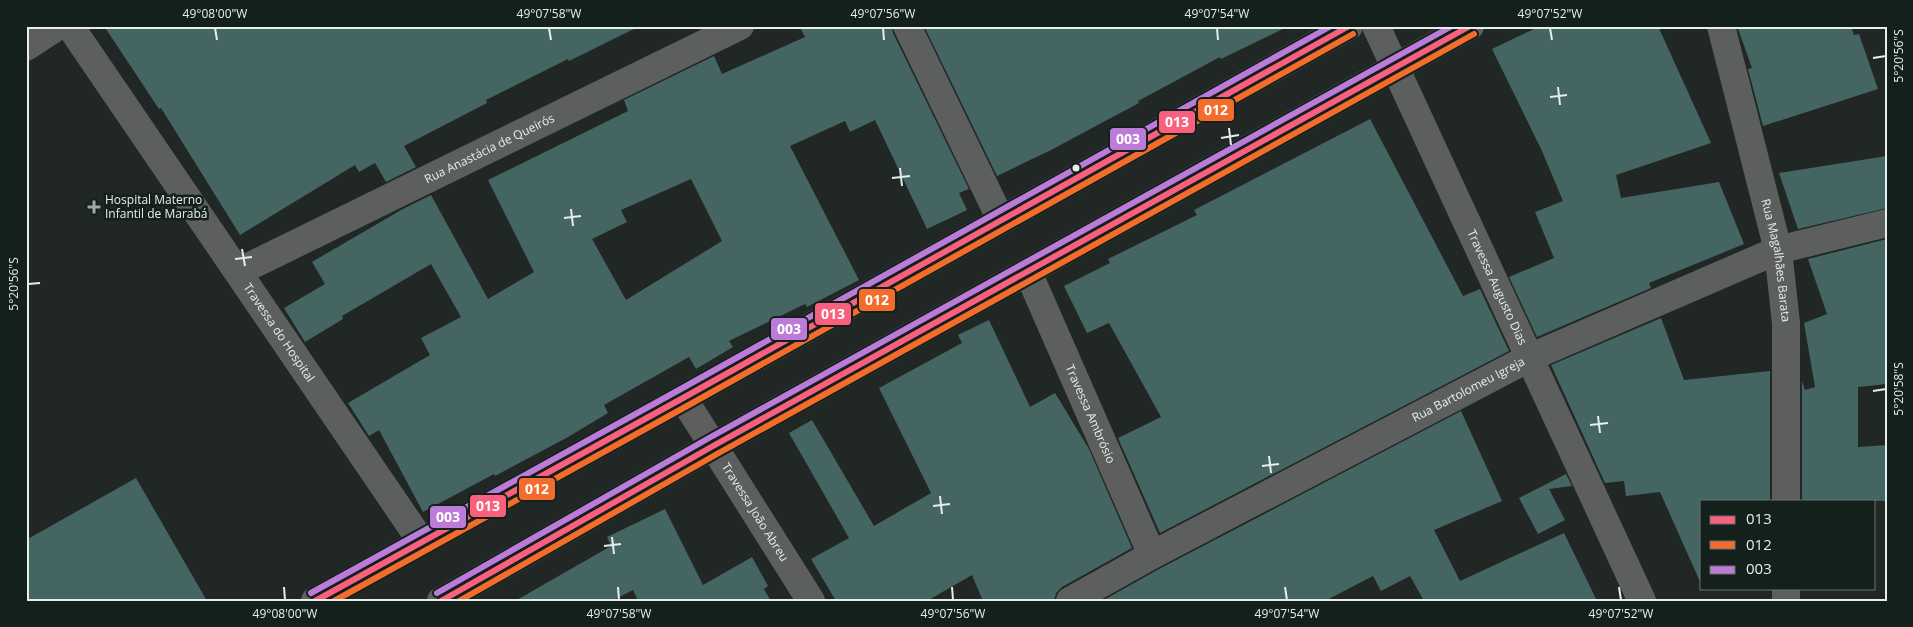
<svg xmlns="http://www.w3.org/2000/svg" width="1913" height="627" font-family="'Open Sans',sans-serif">
  <style>
    .building { fill: #456563; fill-rule: evenodd }
    .lines { fill: none; stroke-linecap: round; stroke-linejoin: round }
    .minor { stroke: #5c5f5d; stroke-width: 28 }
    .tertiary { stroke: #5c5f5d; stroke-width: 28 }
    .secondary { stroke: #5e6260; stroke-width: 28 }
    .bus-1-casing { stroke: #14201c; stroke-width: 10 }
    .bus-2-casing { stroke: #14201c; stroke-width: 10 }
    .bus-3-casing { stroke: #14201c; stroke-width: 10 }
    .bus-1 { stroke: #f8607d; stroke-width: 6 }
    .bus-2 { stroke: #f36c2b; stroke-width: 6 }
    .bus-3 { stroke: #bd7bd9; stroke-width: 6 }
    .ticks { fill: none; stroke: #e6eeeb; stroke-width: 2 }
    .bus-dot { fill: #e6eeeb; stroke: #14201c; stroke-width: 2 }
    .poi-dot { fill: #a1a8a5; stroke: #14201c; stroke-width: 2 }
    .labels { text-anchor: middle; stroke-width: 5; stroke-linejoin: round; paint-order: stroke }
    .street-label { font-size: 12px; fill: #e6eeeb; stroke: #14201c }
    .poi-label { font-size: 12px; fill: #e6eeeb; stroke: #14201c; text-anchor: start }
    .line-badge { stroke: #14201c; stroke-width: 2 }
    .badge-label { font-size: 14px; text-anchor: middle; font-weight: bold; fill: #fff }
    .neatline { fill: none; stroke: #e6eeeb; stroke-width: 2 }
    .ticks-label { font-size: 12px; text-anchor: middle; fill: #e6eeeb }
  </style>
  <rect width="100%" height="100%" fill="#202724"/>
  <g class="building">
    <path d="M 104,26 L 640,26 L 569,61 L 568,59 L 486,100 L 487,103 L 404,146 L 416,167 L 386,182 L 375,163 L 359,172 L 355,165 L 240,235 L 161,108 L 159,109 Z"/>
    <path d="M 799,26 L 892,26 L 893,33 L 969,189 L 959,193 L 967,210 L 927,229 L 875,120 L 850,132 L 845,121 L 790,146 L 859,280 L 807,307 L 805,304 L 729,341 L 733,347 L 696,369 L 689,357 L 604,405 L 608,413 L 568,437 L 495,476 L 494,474 L 423,512 L 379,430 L 369,436 L 348,403 L 430,355 L 421,338 L 461,317 L 431,264 L 342,316 L 343,319 L 305,342 L 284,308 L 325,284 L 312,262 L 401,210 L 431,195 L 488,299 L 534,272 L 488,180 L 628,111 L 624,100 L 714,56 L 722,74 L 805,37 ZM 691,179 L 722,241 L 626,300 L 592,239 L 627,222 L 621,210 Z"/>
    <path d="M 924,26 L 1289,26 L 1221,59 L 1220,57 L 1138,101 L 1139,103 L 1051,150 L 997,176 Z"/>
    <path d="M 1540,26 L 1658,26 L 1711,143 L 1616,175 L 1621,198 L 1719,182 L 1744,244 L 1649,283 L 1651,288 L 1537,337 L 1509,277 L 1554,258 L 1535,212 L 1563,201 L 1542,151 L 1492,49 Z"/>
    <path d="M 1737,26 L 1851,26 L 1854,35 L 1859,34 L 1878,89 L 1763,126 L 1748,69 L 1752,68 Z"/>
    <path d="M 1370,119 L 1463,296 L 1480,289 L 1509,351 L 1160,533 L 1118,438 L 1161,417 L 1109,323 L 1087,333 L 1064,286 L 1110,263 L 1108,259 L 1197,215 L 1194,210 Z"/>
    <path d="M 1887,156 L 1887,208 L 1798,229 L 1779,173 Z"/>
    <path d="M 1887,239 L 1887,384 L 1858,387 L 1858,447 L 1887,445 L 1887,501 L 1802,501 L 1802,381 L 1805,390 L 1815,387 L 1804,323 L 1827,314 L 1808,259 Z"/>
    <path d="M 1661,318 L 1684,380 L 1770,371 L 1770,501 L 1702,501 L 1702,586 L 1660,492 L 1626,496 L 1624,481 L 1605,483 L 1551,365 Z"/>
    <path d="M 989,320 L 1030,407 L 1055,393 L 1089,449 L 1132,548 L 1062,587 L 1056,593 L 1054,601 L 983,601 L 972,575 L 927,601 L 836,601 L 811,559 L 849,538 L 789,433 L 812,420 L 874,526 L 931,493 L 879,388 L 962,343 L 958,335 Z"/>
    <path d="M 1461,411 L 1502,501 L 1434,530 L 1460,581 L 1564,533 L 1597,601 L 1420,601 L 1423,599 L 1410,576 L 1381,591 L 1373,576 L 1325,601 L 1102,601 L 1159,569 Z"/>
    <path d="M 1566,474 L 1572,486 L 1549,489 L 1565,520 L 1538,534 L 1519,498 Z"/>
    <path d="M 136,478 L 207,601 L 26,601 L 26,540 Z"/>
    <path d="M 665,509 L 703,585 L 752,557 L 768,586 L 764,589 L 771,601 L 638,601 L 633,590 L 612,601 L 515,601 L 611,546 L 607,537 Z"/>
  </g>
  <g class="lines">
    <g class="minor">
      <path id="s1" d="M 70,26 L 421,541"/>
      <path d="M 907,26 L 1001,220"/>
      <path id="s2" d="M 1376,26 L 1642,601"/>
      <path id="s3" d="M 1721,26 L 1778,250 L 1786,323 L 1786,501"/>
      <path id="s4" d="M 238,272 L 740,26"/>
      <path id="s5" d="M 1028,272 L 1152,555"/>
      <path id="s6" d="M 683,398 L 811,601"/>
      <path id="s7" d="M 1070,601 L 1152,555 L 1531,357 L 1778,250 L 1887,223"/>
      <path d="M 1786,601 L 1786,588"/>
    </g>
    <path class="tertiary" d="M 26,47 L 58,26"/>
    <g class="secondary">
      <path d="M 315,601 L 683,398 L 1349,26"/>
      <path d="M 441,601 L 713,446 L 1470,26"/>
    </g>
    <g class="bus-1-casing">
      <g id="bus-1">
        <path d="M 315,601 L 683,398 L 1349,26"/>
        <path d="M 441,601 L 713,446 L 1470,26"/>
      </g>
    </g>
    <g class="bus-2-casing">
      <g id="bus-2">
        <path d="M 334,601 L 687,406 L 1353,34"/>
        <path d="M 459,601 L 717,454 L 1474,34"/>
      </g>
    </g>
    <g class="bus-3-casing">
      <g id="bus-3">
        <path d="M 311,593 L 679,390 L 1331,26"/>
        <path d="M 437,593 L 709,438 L 1452,26"/>
      </g>
    </g>
    <use href="#bus-1" class="bus-1"/>
    <use href="#bus-2" class="bus-2"/>
    <use href="#bus-3" class="bus-3"/>
  </g>
  <path class="ticks" d="M 215,28 L 217,40M 549,28 L 551,40M 883,28 L 884,40M 1217,28 L 1218,40M 1550,28 L 1552,40M 1873,58 L 1886,56M 1558,87 L 1560,105M 1550,97 L 1567,95M 1229,128 L 1231,145M 1221,138 L 1239,135M 900,168 L 902,186M 892,178 L 910,176M 571,209 L 573,226M 564,218 L 581,216M 242,249 L 245,266M 235,259 L 252,257M 28,284 L 40,283M 1873,391 L 1886,389M 1598,416 L 1600,433M 1590,425 L 1608,423M 1269,456 L 1271,473M 1262,466 L 1279,464M 940,496 L 942,514M 933,506 L 950,504M 612,537 L 614,554M 604,546 L 621,544M 284,587 L 285,600M 618,587 L 619,600M 952,587 L 953,600M 1285,587 L 1287,600M 1619,587 L 1621,600"/>
  <circle class="bus-dot" cx="1076" cy="168" r="4.5"/>
  <path class="poi-dot" d="M91.5 199.5h5v5h5v5h-5v5h-5v-5h-5v-5h5z"/>
  <g class="labels">
    <g class="street-label">
      <text dy="4" stroke="none"><textPath href="#s4" startOffset="280">Rua Anastácia de Queirós</textPath></text>
      <text dy="4" stroke="none"><textPath href="#s3" startOffset="241">Rua Magalhães Barata</textPath></text>
      <text dy="4" stroke="none"><textPath href="#s2" startOffset="288">Travessa Augusto Dias</textPath></text>
      <text dy="4" stroke="none"><textPath href="#s1" startOffset="371">Travessa do Hospital</textPath></text>
      <text dy="4" stroke="none"><textPath href="#s7" startOffset="451">Rua Bartolomeu Igreja</textPath></text>
      <text dy="4" stroke="none"><textPath href="#s5" startOffset="155">Travessa Ambrósio</textPath></text>
      <text dy="4" stroke="none"><textPath href="#s6" startOffset="135">Travessa João Abreu</textPath></text>
    </g>
    <g class="poi-label">
      <text x="105" y="204">Hospital Materno<tspan x="105" dy="14">Infantil de Marabá</tspan></text>
    </g>
  </g>
  <g class="line-badge">
    <rect x="1197" y="98" width="38" height="24" rx="5" fill="#f36c2b"/>
    <rect x="1158" y="110" width="38" height="24" rx="5" fill="#f8607d"/>
    <rect x="1109" y="127" width="38" height="24" rx="5" fill="#bd7bd9"/>
    <rect x="858" y="288" width="38" height="24" rx="5" fill="#f36c2b"/>
    <rect x="814" y="302" width="38" height="24" rx="5" fill="#f8607d"/>
    <rect x="770" y="317" width="38" height="24" rx="5" fill="#bd7bd9"/>
    <rect x="518" y="477" width="38" height="24" rx="5" fill="#f36c2b"/>
    <rect x="469" y="494" width="38" height="24" rx="5" fill="#f8607d"/>
    <rect x="429" y="505" width="38" height="24" rx="5" fill="#bd7bd9"/>
  </g>
  <g class="badge-label">
    <text x="1216" y="115">012</text>
    <text x="1177" y="127">013</text>
    <text x="1128" y="144">003</text>
    <text x="877" y="305">012</text>
    <text x="833" y="319">013</text>
    <text x="789" y="334">003</text>
    <text x="537" y="494">012</text>
    <text x="488" y="511">013</text>
    <text x="448" y="522">003</text>
  </g>
  <rect width="1913" height="627" fill="none" stroke="#14201c" stroke-width="55"/>
  <rect x="1700" y="500" width="175" height="90" fill="#14201c" stroke="#68726f"/>
  <rect x="1710" y="516" width="25" height="8" fill="#f8607d" stroke="#68726f"/>
  <text x="1746" y="524" font-size="15" fill="#e6eeeb">013</text>
  <rect x="1710" y="541" width="25" height="8" fill="#f36c2b" stroke="#68726f"/>
  <text x="1746" y="550" font-size="15" fill="#e6eeeb">012</text>
  <rect x="1710" y="566" width="25" height="8" fill="#bd7bd9" stroke="#68726f"/>
  <text x="1746" y="574" font-size="15" fill="#e6eeeb">003</text>
  <rect x="28" y="28" width="1858" height="572" class="neatline"/>
  <g class="ticks-label">
    <text x="215" y="18">49°08'00"W</text>
    <text x="549" y="18">49°07'58"W</text>
    <text x="883" y="18">49°07'56"W</text>
    <text x="1217" y="18">49°07'54"W</text>
    <text x="1550" y="18">49°07'52"W</text>
    <text transform="translate(1899 56) rotate(-90)" y="4">5°20'56"S</text>
    <text transform="translate(14 284) rotate(-90)" y="4">5°20'56"S</text>
    <text transform="translate(1899 389) rotate(-90)" y="4">5°20'58"S</text>
    <text x="285" y="618">49°08'00"W</text>
    <text x="619" y="618">49°07'58"W</text>
    <text x="953" y="618">49°07'56"W</text>
    <text x="1287" y="618">49°07'54"W</text>
    <text x="1621" y="618">49°07'52"W</text>
  </g>
</svg>
